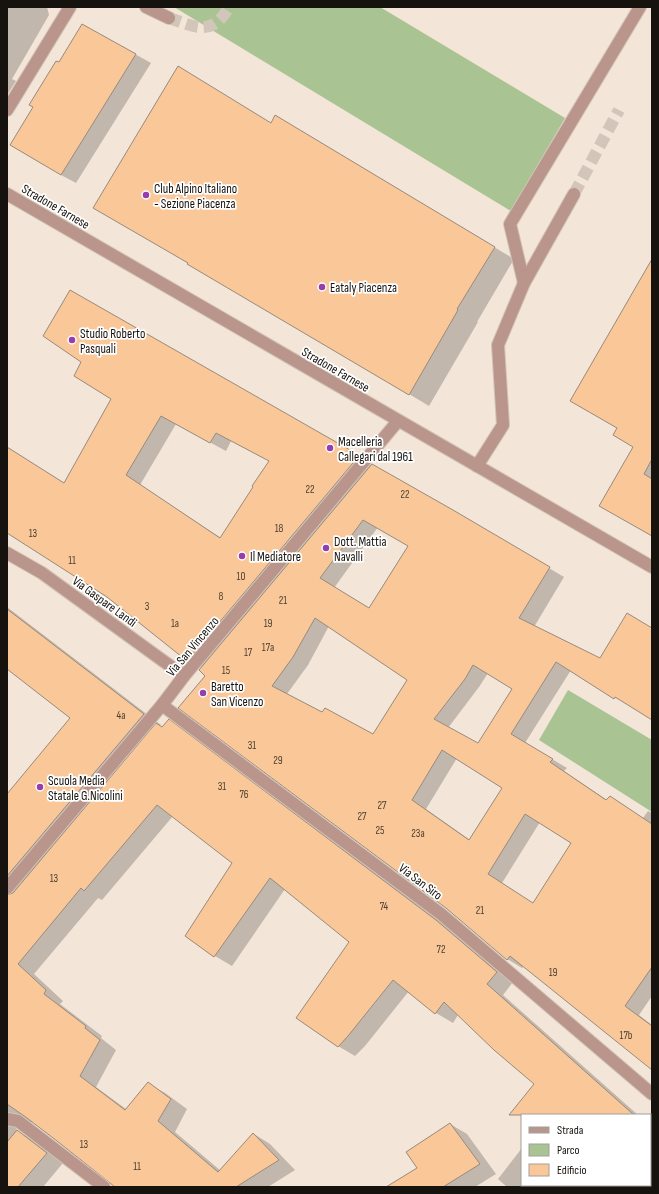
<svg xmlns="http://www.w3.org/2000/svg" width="659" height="1194" font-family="'Sofia Sans Condensed',sans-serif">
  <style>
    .green { fill: #a9c492 }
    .shadow { fill: #0003; fill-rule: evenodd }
    .building { fill: #fac898; stroke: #988a7d; fill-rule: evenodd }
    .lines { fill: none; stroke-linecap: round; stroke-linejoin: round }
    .minor-tunnel { stroke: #d2c5b9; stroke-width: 12; stroke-dasharray: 12 6; stroke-linecap: butt }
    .minor-casing { stroke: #d0c3b7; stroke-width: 14 }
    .minor { stroke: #ba958b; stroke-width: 12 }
    .poi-dot { fill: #963eab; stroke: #fff; stroke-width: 1.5 }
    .labels { text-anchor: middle; stroke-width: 3.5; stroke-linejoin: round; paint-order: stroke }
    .number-label { font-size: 11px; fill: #4f4030 }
    .poi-label { font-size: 13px; fill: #16120d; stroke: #fff; text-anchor: start }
    .street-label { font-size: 13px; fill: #16120d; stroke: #fff }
  </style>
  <rect width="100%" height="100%" fill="#f3e5d7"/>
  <g class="green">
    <path d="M 174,7 L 380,7 L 565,118 L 511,211 Z"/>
    <path d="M 568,690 L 652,740 L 652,812 L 539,740 Z"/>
  </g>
  <g class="shadow">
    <path d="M 7,7 L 47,7 L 49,15 L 12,79 L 16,81 L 7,95 Z"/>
    <path d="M 83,25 L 151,63 L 76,183 L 61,175 L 34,107 Z"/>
    <path d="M 271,124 L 296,128 L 514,259 L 477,322 L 478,322 L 429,406 L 409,394 Z"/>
    <path d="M 652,261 L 652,535 L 635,447 L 618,428 Z"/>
    <path d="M 70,291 L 365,460 L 364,461 L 468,520 L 564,577 L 534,627 L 600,660 L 652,629 L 652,719 L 571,670 L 525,743 L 567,768 L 564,771 L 607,800 L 610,797 L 643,818 L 648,811 L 652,813 L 652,996 L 639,1015 L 652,1025 L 652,1069 L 524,966 L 522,968 L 507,959 L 446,907 L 207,676 L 202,668 L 187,660 L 108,596 L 7,532 L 7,447 L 65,484 L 112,399 L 83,362 ZM 176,424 L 226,451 L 231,441 L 270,461 L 221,538 L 140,485 ZM 378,527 L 409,546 L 369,609 L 334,588 ZM 329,626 L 408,679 L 374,735 L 323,713 L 287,694 L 308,665 ZM 488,673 L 513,689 L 478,745 L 448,728 L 479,687 ZM 457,758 L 503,788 L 470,840 L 426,809 ZM 540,822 L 572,843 L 533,904 L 502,883 Z"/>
    <path d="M 7,607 L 161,725 L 159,726 L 162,728 L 169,721 L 186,730 L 453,931 L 513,982 L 503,995 L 638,1115 L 579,1115 L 458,1015 L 453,1023 L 436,1013 L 409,991 L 365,1046 L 355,1056 L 338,1046 L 350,942 L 285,889 L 232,966 L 215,956 L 186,936 L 234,863 L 173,816 L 102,900 L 98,898 L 34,974 L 63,1001 L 60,1004 L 102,1036 L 101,1038 L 116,1050 L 96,1087 L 126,1109 L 148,1084 L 165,1093 L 187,1109 L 175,1132 L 221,1171 L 254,1134 L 270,1144 L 295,1170 L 268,1187 L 116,1187 L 36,1123 L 22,1121 L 18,1123 L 16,1127 L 17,1131 L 32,1139 L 63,1163 L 43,1187 L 7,1187 L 7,795 L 72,718 L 7,668 Z"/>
    <path d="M 450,1124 L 467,1134 L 496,1174 L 475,1187 L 400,1187 L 418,1168 Z"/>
    <path d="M 650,1125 L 652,1127 L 652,1187 L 507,1187 L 498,1179 L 522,1148 L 522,1185 L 650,1185 Z"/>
  </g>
  <g class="building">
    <path d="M 82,24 L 136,54 L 61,175 L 10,145 L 33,107 L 29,105 L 56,61 L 59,62 Z"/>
    <path d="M 178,66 L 271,123 L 275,115 L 495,247 L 457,309 L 458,310 L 409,395 L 187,264 L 188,263 L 93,208 Z"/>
    <path d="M 652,259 L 652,459 L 644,474 L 652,479 L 652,536 L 599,506 L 633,447 L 613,435 L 617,428 L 570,401 Z"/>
    <path d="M 70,290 L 350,450 L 349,451 L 358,457 L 187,661 L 107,597 L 7,533 L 7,447 L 64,483 L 111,399 L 74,376 L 81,362 L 43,336 ZM 161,416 L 210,443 L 216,433 L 269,461 L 252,486 L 253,487 L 220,538 L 126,475 Z"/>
    <path d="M 372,464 L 453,510 L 550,567 L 519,618 L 600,658 L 627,613 L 652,628 L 652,720 L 615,697 L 614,699 L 556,662 L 511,734 L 553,759 L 550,762 L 606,800 L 610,796 L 652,824 L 652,967 L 625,1006 L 652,1026 L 652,1070 L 510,956 L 507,960 L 446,908 L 178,708 L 205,676 L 199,670 ZM 363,520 L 408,546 L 369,608 L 320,578 ZM 315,618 L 407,680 L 373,734 L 325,708 L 322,712 L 272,686 L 293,657 ZM 473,665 L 512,689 L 478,743 L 434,719 L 465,679 ZM 442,750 L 502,788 L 469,840 L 412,800 ZM 525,814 L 571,843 L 533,903 L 488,874 Z"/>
    <path d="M 7,609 L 144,714 L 7,876 L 7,794 L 70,718 L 7,669 Z"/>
    <path d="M 169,719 L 436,920 L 497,972 L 487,984 L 634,1115 L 509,1115 L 534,1084 L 494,1050 L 444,1002 L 435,1014 L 393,980 L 348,1036 L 338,1047 L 296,1018 L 349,942 L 270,878 L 214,957 L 185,936 L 232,863 L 157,805 L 84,891 L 81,888 L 18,964 L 46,990 L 44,994 L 86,1026 L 85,1028 L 100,1040 L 80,1076 L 125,1110 L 148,1082 L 171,1099 L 158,1121 L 218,1172 L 253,1133 L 279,1160 L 236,1187 L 115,1187 L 57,1141 L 27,1118 L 7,1104 L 7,895 L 13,893 L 156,723 L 162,727 Z"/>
    <path d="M 450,1123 L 480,1164 L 443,1187 L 386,1187 L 417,1168 L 406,1152 Z"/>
    <path d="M 17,1130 L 47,1153 L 18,1187 L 7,1187 L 7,1142 Z"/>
  </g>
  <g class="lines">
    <g class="minor-tunnel">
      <path d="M 169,18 C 196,27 212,37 229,7"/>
      <path d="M 574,194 L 619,110"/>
    </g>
    <g class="minor-casing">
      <g id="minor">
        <path d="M 146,7 L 169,18"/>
        <path d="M 7,110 L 70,7"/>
        <path d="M 7,194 L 652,567"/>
        <path d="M 524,283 L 510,224 L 640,7"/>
        <path d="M 477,466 L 503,425 L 498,345 L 524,283 L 574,194"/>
        <path d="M 7,553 L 42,573 L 184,676"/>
        <path d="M 162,705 L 441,914 L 652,1094"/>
        <path d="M 7,888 L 162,705 L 184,676 L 398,421"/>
        <path d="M 7,1119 L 18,1121 L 104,1187"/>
      </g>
    </g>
    <use href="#minor" class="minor"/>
  </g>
  <g class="poi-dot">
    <circle cx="146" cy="195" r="4"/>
    <circle cx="322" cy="287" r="4"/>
    <circle cx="72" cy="340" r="4"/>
    <circle cx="330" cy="448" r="4"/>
    <circle cx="326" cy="548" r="4"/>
    <circle cx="242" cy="556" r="4"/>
    <circle cx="203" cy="693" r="4"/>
    <circle cx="40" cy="787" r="4"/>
  </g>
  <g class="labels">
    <g class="number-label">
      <text x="310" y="493">22</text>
      <text x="405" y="498">22</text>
      <text x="279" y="532">18</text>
      <text x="33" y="537">13</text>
      <text x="72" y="564">11</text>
      <text x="241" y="580">10</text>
      <text x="221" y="600">8</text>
      <text x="283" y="604">21</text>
      <text x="147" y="610">3</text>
      <text x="175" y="627">1a</text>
      <text x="268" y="627">19</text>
      <text x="268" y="651">17a</text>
      <text x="248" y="656">17</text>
      <text x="226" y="674">15</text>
      <text x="121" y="719">4a</text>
      <text x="252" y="749">31</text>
      <text x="278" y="764">29</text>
      <text x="222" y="790">31</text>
      <text x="244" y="798">76</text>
      <text x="382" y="809">27</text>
      <text x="362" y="820">27</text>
      <text x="380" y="834">25</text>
      <text x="418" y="837">23a</text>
      <text x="54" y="882">13</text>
      <text x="384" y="910">74</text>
      <text x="480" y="914">21</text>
      <text x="441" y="953">72</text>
      <text x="553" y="976">19</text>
      <text x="626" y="1039">17b</text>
      <text x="84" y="1148">13</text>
      <text x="137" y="1170">11</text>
    </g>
    <g class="poi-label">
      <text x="154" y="193">Club Alpino Italiano<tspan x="154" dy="15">- Sezione Piacenza</tspan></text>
      <text x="330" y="292">Eataly Piacenza</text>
      <text x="80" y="338">Studio Roberto<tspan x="80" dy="15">Pasquali</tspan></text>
      <text x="338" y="446">Macelleria<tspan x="338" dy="15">Callegari dal 1961</tspan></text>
      <text x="334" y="546">Dott. Mattia<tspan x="334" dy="15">Navalli</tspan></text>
      <text x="250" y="561">Il Mediatore</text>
      <text x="211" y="691">Baretto<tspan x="211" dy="15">San Vicenzo</tspan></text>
      <text x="48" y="785">Scuola Media<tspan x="48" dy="15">Statale G.Nicolini</tspan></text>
    </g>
    <g class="street-label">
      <text transform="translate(56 206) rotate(30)" y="5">Stradone Farnese</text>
      <text transform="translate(336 369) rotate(30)" y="5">Stradone Farnese</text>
      <text transform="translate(105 601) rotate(36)" y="5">Via Gaspare Landi</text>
      <text transform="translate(192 646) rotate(-50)" y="5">Via San Vincenzo</text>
      <text transform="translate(421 881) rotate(37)" y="5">Via San Siro</text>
    </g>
  </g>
  <rect width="659" height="1194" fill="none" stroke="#16120d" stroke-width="16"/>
  <rect x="521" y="1114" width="130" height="72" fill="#ffffff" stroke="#a2a09e"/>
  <rect x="529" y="1127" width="20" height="6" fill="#ba958b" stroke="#a2a09e"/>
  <text x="557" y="1134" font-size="12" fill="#16120d">Strada</text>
  <rect x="529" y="1144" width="20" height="12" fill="#a9c492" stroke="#a2a09e"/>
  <text x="557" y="1154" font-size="12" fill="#16120d">Parco</text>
  <rect x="529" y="1164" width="20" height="12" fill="#fac898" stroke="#a2a09e"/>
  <text x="557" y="1174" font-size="12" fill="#16120d">Edificio</text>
</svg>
